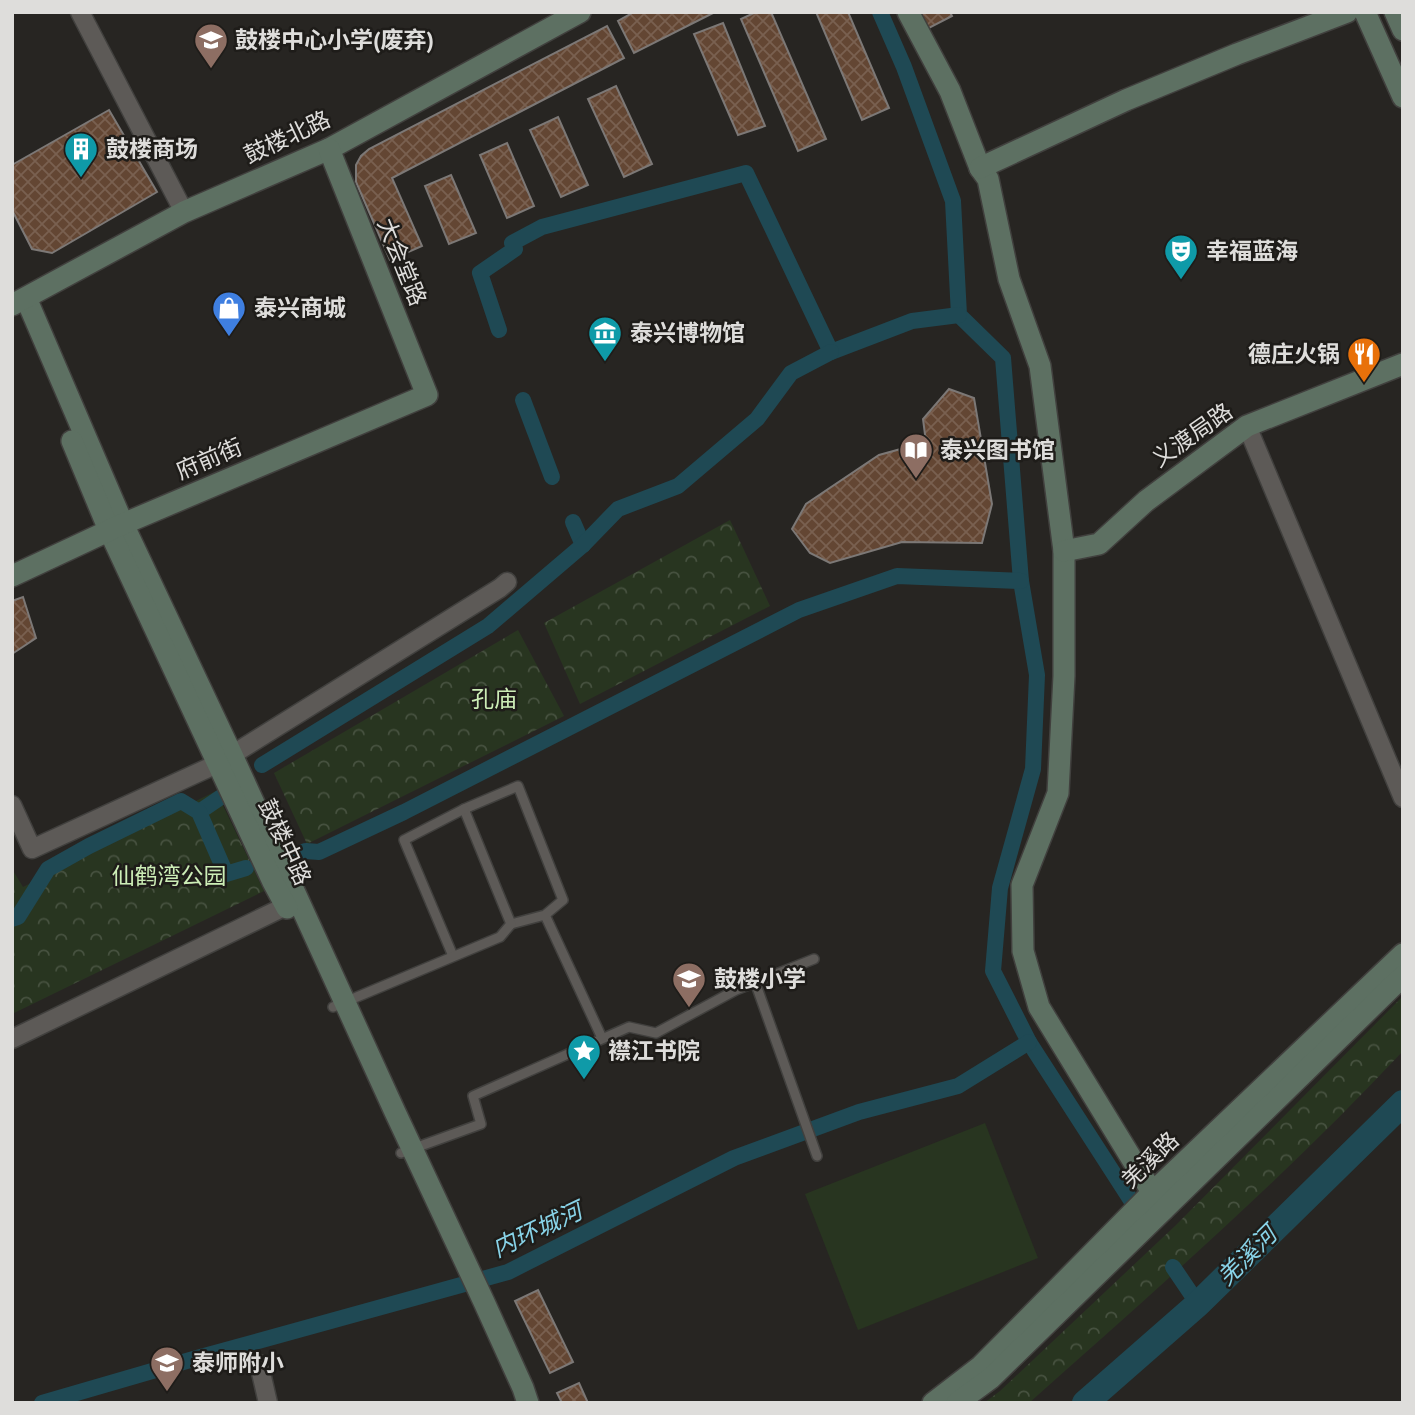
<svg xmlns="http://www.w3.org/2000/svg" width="1415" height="1415" font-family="'PT Sans','Noto Sans SC',sans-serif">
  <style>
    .park { fill: url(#park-crowns) }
    .pitch { fill: #283520 }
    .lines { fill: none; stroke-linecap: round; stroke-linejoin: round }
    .canal { stroke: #1f4954; stroke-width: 16 }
    .river { stroke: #1f4954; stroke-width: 26 }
    .building { fill: url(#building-cross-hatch); stroke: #7c7876; stroke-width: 2 }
    .lane-casing { stroke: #41403e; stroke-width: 12 }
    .street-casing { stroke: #41403e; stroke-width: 21 }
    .secondary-casing { stroke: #41403e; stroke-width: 24 }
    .lane { stroke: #5d5a57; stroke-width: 9 }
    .street { stroke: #5d5a57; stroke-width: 18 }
    .secondary { stroke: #5d7062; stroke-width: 21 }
    .labels { text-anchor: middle; stroke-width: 5; stroke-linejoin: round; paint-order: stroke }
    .poi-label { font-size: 23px; font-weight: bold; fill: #dedddb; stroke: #1e1c19; text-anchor: start }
    .street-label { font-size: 23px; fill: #dedddb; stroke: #1e1c19 }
    .park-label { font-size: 23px; fill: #ccedb6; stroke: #1e1c19 }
    .water-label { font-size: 24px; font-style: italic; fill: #88d3e8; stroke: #1e1c19 }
  </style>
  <defs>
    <pattern id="park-crowns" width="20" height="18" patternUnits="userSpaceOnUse" patternTransform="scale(1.75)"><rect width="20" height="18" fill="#283520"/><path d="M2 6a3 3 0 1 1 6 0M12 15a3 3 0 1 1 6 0" fill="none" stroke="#475240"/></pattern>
    <pattern id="building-cross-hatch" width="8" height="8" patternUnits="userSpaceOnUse" patternTransform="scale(1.75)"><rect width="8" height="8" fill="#634633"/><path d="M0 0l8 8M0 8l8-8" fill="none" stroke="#796050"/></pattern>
  </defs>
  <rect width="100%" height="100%" fill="#272522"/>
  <g class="park">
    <path d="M 730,520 L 770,606 L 580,704 L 544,623 Z"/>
    <path d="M 518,630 L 564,716 L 307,844 L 274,773 Z"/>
    <path d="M 216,791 L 264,891 L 12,1014 L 12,869 L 23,887 Z"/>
    <path d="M 1403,996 L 1403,1051 C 1286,1176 1157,1289 1029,1403 L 984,1403 L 1000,1391 L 1176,1225 Z"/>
  </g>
  <path class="pitch" d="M 985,1123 L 1038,1258 L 858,1330 L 805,1194 Z"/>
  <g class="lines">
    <g class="canal">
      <path d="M 880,12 L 904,67 L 953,201 L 959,315 L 1003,358 L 1021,581 L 1037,675 L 1033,769 L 1000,888 L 993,971 L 1029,1042 L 1134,1205"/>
      <path d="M 499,330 L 480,273 L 515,249 L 512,243 L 542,227 L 746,173 L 831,352 L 912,321 L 959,315"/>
      <path d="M 523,400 L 552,477"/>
      <path d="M 573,522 L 583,545"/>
      <path d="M 262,765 L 488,626 L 583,545 L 618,509 L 678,486 L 757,419 L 791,373 L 831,352"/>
      <path d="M 199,812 L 224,795"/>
      <path d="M 290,856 L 306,851 L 319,852 L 404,812 L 799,610 L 897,576 L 1021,581"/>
      <path d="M 12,919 L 18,917 L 48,869 L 89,846 L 181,801 L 199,812 L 226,874 L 246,868"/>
      <path d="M 1173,1267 L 1198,1304"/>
      <path d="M 42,1403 L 197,1358 L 508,1272 L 734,1158 L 859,1112 L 958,1086 L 1029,1042"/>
    </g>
    <path class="river" d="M 1085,1403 L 1198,1304 L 1403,1103"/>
  </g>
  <g class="building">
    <path d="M 634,12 L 715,12 L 634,53 L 618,21 Z"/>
    <path d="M 756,12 L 771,12 L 826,139 L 798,151 L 741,19 Z"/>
    <path d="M 816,12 L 848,12 L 889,108 L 862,120 Z"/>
    <path d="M 919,12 L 950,12 L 952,16 L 927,29 Z"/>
    <path d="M 723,23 L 765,126 L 738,135 L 694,34 Z"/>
    <path d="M 607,26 L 624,58 L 392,178 L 422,246 L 390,260 L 356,182 L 356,165 L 361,156 L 369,149 Z"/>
    <path d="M 616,86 L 652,164 L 624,177 L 588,99 Z"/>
    <path d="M 109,110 L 157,192 L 52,253 L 32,249 L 12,210 L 12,165 Z"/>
    <path d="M 558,117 L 588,185 L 561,197 L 530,130 Z"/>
    <path d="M 507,143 L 534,206 L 507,218 L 480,155 Z"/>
    <path d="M 451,175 L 476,233 L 449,244 L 425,186 Z"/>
    <path d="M 949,389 L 974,398 L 992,504 L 982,543 L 902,542 L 830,563 L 810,553 L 792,529 L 806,504 L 879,455 L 926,442 L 923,419 Z"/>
    <path d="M 23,597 L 36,638 L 12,654 L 12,601 Z"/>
    <path d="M 538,1290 L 573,1362 L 550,1373 L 515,1301 Z"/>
    <path d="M 579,1383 L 588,1403 L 562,1403 L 557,1393 Z"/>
  </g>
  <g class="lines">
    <g class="lane-casing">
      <g id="lane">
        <path d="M 545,915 L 511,924 L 464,809 L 518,786 L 563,900 L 545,915 L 602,1038"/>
        <path d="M 453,956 L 404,840 L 464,809"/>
        <path d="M 755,982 L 817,1156"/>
        <path d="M 333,1007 L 500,937 L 511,924"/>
        <path d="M 401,1153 L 481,1124 L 473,1096 L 629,1027 L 656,1033 L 736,990 L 814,959"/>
      </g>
    </g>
    <g class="street-casing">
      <g id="street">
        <path d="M 80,12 L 184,212"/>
        <path d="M 1247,426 L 1403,798"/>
        <path d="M 12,805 L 32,849 L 219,763 L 500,588 L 507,582"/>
        <path d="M 12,1039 L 286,906"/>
        <path d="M 259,1364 L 268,1403"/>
      </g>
    </g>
    <g class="secondary-casing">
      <g id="secondary">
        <path d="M 908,12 L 950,91 L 980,168 L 988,179 L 1009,279 L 1040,366 L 1064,551 L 1064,676 L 1058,793 L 1022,885 L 1023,951 L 1039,1007 L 1163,1210"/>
        <path d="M 1365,12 L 1403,97"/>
        <path d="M 1395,12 L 1403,30"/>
        <path d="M 980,168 L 1126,100 L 1237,54 L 1347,12"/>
        <path d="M 26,298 L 123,524 L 232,755 L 395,1112 L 484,1302 L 523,1388 L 528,1403"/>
        <path d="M 12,305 L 184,212 L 329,149 L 580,12"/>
        <path d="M 72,441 L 109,530 L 273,882 L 287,908"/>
        <path d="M 1064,551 L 1099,544 L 1146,501 L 1247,426 L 1403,364"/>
        <path d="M 12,576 L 123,524 L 427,395 L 329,149"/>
        <path d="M 933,1403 L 981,1366 L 1152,1193 L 1403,954"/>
        <path d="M 957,1403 L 991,1378 L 1403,976"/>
      </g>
    </g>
    <use href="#lane" class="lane"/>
    <use href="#street" class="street"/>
    <use href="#secondary" class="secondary"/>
  </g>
  <defs>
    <g id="school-pin" transform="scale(1.75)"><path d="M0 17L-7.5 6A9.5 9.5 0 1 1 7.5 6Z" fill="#8d6e63" stroke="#1e1c19"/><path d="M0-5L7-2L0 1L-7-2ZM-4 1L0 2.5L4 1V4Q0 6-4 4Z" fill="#fff"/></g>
    <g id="building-pin" transform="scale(1.75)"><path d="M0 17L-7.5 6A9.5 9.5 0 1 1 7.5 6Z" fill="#0f9aa8" stroke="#1e1c19"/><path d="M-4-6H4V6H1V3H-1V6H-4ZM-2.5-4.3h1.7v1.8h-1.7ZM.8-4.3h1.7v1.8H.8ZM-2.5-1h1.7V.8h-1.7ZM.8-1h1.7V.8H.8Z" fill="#fff"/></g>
    <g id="theatre-pin" transform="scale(1.75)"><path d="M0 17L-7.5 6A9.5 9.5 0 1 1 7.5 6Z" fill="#0f9aa8" stroke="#1e1c19"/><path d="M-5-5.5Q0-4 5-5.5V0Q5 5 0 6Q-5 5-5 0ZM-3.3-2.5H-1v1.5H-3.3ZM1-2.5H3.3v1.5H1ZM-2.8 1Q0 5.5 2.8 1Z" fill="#fff"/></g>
    <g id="shop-pin" transform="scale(1.75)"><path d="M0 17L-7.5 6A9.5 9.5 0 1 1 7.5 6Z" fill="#3f7fe0" stroke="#1e1c19"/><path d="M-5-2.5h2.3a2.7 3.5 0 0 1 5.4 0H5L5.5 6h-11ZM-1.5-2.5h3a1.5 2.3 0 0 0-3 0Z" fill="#fff"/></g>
    <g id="museum-pin" transform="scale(1.75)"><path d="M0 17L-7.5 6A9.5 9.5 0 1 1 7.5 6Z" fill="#0f9aa8" stroke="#1e1c19"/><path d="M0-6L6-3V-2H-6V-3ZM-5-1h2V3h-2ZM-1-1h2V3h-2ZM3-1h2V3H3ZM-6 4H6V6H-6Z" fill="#fff"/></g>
    <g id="restaurant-pin" transform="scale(1.75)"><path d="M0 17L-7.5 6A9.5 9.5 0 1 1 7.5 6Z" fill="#e8710a" stroke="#1e1c19"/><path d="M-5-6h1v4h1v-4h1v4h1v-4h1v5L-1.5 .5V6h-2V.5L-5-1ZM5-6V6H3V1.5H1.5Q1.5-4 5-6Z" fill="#fff"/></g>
    <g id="library-pin" transform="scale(1.75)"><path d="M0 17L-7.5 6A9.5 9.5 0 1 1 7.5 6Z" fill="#8d6e63" stroke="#1e1c19"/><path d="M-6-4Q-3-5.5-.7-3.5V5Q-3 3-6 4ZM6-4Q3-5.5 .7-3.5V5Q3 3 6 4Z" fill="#fff"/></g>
    <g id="sight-pin" transform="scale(1.75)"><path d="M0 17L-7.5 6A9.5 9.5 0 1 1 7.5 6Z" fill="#0f9aa8" stroke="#1e1c19"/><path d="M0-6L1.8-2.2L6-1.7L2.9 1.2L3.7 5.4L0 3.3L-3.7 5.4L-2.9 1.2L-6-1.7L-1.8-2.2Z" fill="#fff"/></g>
  </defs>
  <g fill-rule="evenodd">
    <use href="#school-pin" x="211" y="40"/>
    <use href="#building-pin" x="81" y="149"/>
    <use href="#theatre-pin" x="1181" y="251"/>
    <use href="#shop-pin" x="229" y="308"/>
    <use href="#museum-pin" x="605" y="333"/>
    <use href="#restaurant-pin" x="1364" y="354"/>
    <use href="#library-pin" x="916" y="450"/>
    <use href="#school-pin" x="689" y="979"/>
    <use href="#sight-pin" x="584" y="1051"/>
    <use href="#school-pin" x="167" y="1363"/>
  </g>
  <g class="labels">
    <g class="poi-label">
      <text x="235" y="48">鼓楼中心小学(废弃)</text>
      <text x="106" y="157">鼓楼商场</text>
      <text x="1206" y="259">幸福蓝海</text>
      <text x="254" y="316">泰兴商城</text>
      <text x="630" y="341">泰兴博物馆</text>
      <text x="1340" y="362" text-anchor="end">德庄火锅</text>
      <text x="940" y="458">泰兴图书馆</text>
      <text x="714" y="987">鼓楼小学</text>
      <text x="608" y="1059">襟江书院</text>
      <text x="192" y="1371">泰师附小</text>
    </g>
    <g class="street-label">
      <text transform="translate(287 137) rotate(-25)" y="8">鼓楼北路</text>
      <text transform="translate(402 262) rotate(68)" y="8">大会堂路</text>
      <text transform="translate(1192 435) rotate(-35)" y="8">义渡局路</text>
      <text transform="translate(209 459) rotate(-23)" y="8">府前街</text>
      <text transform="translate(285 842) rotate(65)" y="8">鼓楼中路</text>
      <text transform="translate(1150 1160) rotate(-44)" y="8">羌溪路</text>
    </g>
    <g class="park-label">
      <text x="494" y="707">孔庙</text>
      <text x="169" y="884">仙鹤湾公园</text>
    </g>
    <g class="water-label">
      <text transform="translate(537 1230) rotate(-25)" y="8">内环城河</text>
      <text transform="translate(1247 1256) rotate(-45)" y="8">羌溪河</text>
    </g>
  </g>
  <rect width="1415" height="1415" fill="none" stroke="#dedddb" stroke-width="28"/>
</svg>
